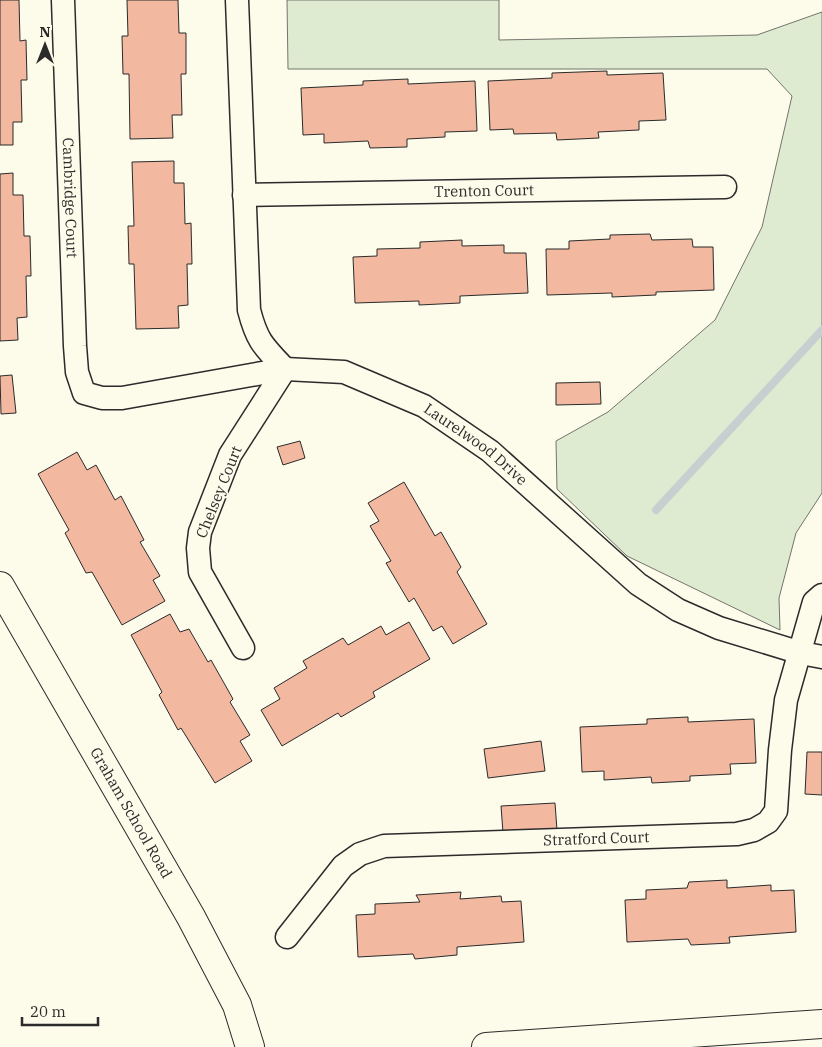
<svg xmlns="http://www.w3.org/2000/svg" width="822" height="1047" font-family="'IBM Plex Serif',serif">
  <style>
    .green { fill: #deebd1; stroke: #74746e }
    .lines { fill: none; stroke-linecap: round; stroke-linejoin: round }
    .stream { stroke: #c7d0d0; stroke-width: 8 }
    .building { fill: #f2b8a0; stroke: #2b2b2b }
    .street-casing { stroke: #2b2b2b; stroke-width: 25 }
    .secondary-casing { stroke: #2b2b2b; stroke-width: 30 }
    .street { stroke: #fdfbea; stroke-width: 22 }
    .secondary { stroke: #fdfbea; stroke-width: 28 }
    .labels { text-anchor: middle; stroke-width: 4; stroke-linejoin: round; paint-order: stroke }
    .street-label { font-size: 15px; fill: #2b2b2b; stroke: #fdfbea }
  </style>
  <rect width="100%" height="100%" fill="#fdfbea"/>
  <path class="green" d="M 287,0 L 499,0 L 499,40 L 757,35 L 822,12 L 822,493 L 796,533 L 779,598 L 780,630 L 627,556 L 557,489 L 556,441 L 608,412 L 715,320 L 762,227 L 792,96 L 767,69 L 288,69 Z"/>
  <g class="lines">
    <path class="stream" d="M 656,510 L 822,330"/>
  </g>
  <g class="building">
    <path d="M 0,0 L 19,0 L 20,41 L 26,40 L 27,80 L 21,80 L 22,122 L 13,122 L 13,145 L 0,145 Z"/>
    <path d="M 127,0 L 178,0 L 179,33 L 186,33 L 186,74 L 181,74 L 182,115 L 172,115 L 173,138 L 130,139 L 129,74 L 123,74 L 122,36 L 128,36 Z"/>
    <path d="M 607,71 L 607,75 L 663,73 L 666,120 L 639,121 L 639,130 L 598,132 L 599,138 L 557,140 L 556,133 L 514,134 L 513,129 L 490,130 L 488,81 L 552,78 L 552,73 Z"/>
    <path d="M 408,79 L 408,84 L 475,81 L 477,131 L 445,132 L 445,137 L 407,139 L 407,147 L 370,148 L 368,141 L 324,143 L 324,134 L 303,135 L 301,88 L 363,85 L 363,81 Z"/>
    <path d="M 174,161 L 174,183 L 184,183 L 185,224 L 191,223 L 192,264 L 187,264 L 188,305 L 178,306 L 179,328 L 136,329 L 134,264 L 129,264 L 128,226 L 134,226 L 132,162 Z"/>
    <path d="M 13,173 L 13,195 L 23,195 L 24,236 L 30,236 L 31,276 L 26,276 L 27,317 L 17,318 L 18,340 L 0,341 L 0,174 Z"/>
    <path d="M 650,234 L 652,240 L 692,239 L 693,247 L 713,247 L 714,290 L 656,292 L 656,295 L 612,297 L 612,293 L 547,295 L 546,249 L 569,249 L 569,241 L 610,239 L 610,235 Z"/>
    <path d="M 462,240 L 462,246 L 504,245 L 504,253 L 526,253 L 528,293 L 460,296 L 460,303 L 419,305 L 419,301 L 355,303 L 353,257 L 377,256 L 377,249 L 420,248 L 420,242 Z"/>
    <path d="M 12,375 L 16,413 L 1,414 L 0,376 Z"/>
    <path d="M 600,382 L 601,404 L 556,405 L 556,383 Z"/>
    <path d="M 300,441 L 305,458 L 283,465 L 277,447 Z"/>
    <path d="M 77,452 L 87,470 L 96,465 L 115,500 L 121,496 L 144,540 L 140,542 L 160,576 L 153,580 L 165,601 L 122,625 L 92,572 L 86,573 L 65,533 L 69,530 L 38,474 Z"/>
    <path d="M 404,482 L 435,536 L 441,532 L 461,567 L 457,572 L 487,624 L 453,644 L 442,626 L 433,631 L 414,598 L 409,602 L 386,563 L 391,561 L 370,526 L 379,521 L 368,503 Z"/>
    <path d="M 170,614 L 180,632 L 189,629 L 208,662 L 211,660 L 233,699 L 230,702 L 250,735 L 240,741 L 252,761 L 215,783 L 181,728 L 178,730 L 159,695 L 162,692 L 131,635 Z"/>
    <path d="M 409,622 L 430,659 L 373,692 L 375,697 L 341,717 L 338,713 L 282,746 L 261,710 L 280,699 L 274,688 L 307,668 L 303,661 L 343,638 L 348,645 L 381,626 L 386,635 Z"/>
    <path d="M 688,717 L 688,722 L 754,719 L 756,763 L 730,764 L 731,774 L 690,776 L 690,781 L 652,783 L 651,777 L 604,780 L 604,771 L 582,772 L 580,727 L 647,724 L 647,719 Z"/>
    <path d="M 541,741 L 545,771 L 488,778 L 484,749 Z"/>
    <path d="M 807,752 L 822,752 L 822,795 L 805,794 Z"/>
    <path d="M 555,803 L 557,830 L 503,833 L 501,806 Z"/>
    <path d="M 727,880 L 727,888 L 771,885 L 771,891 L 794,890 L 796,932 L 729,937 L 730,943 L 691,945 L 688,939 L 627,942 L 625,900 L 646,899 L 646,890 L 687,888 L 689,882 Z"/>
    <path d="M 461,892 L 460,899 L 501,896 L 502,902 L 521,901 L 524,942 L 457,947 L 457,955 L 415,959 L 413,954 L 358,957 L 356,915 L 375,914 L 375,904 L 420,902 L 416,895 Z"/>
  </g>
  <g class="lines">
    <g class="street-casing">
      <g id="street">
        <path id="s1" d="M 63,0 L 75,346 L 77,372 L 84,393 L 102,398 L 122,398 L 285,369 L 344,372 L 424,406 L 490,451 L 638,584 L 678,610 L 719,628 L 801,653 L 822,657"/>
        <path d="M 237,0 L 249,310 C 257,341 263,346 285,369 L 230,455 L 200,532 L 198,548 L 200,572 L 243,648"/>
        <path id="s2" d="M 244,195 L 725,187"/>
        <path id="s3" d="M 287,937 L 343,866 L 360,854 L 384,846 L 737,834 L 754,830 L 768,822 L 776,811 L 780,750 L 786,700 L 814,602 L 822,595"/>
      </g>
    </g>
    <g class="secondary-casing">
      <g id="secondary">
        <path id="s4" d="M 0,586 L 191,917 L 237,1005 L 250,1047"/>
        <path d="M 486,1047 L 822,1024"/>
      </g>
    </g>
    <use href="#street" class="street"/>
    <use href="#secondary" class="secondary"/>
  </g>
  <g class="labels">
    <g class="street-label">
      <text dy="5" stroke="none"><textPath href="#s2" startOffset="240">Trenton Court</textPath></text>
      <text dy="5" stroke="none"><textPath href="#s1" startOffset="198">Cambridge Court</textPath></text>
      <text dy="5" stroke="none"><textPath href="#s1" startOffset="809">Laurelwood Drive</textPath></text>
      <text transform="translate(219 492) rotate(-68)" y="5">Chelsey Court</text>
      <text dy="5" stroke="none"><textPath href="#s4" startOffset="262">Graham School Road</textPath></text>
      <text dy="5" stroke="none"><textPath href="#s3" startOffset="349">Stratford Court</textPath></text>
    </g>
  </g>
  <g transform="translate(45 45)" stroke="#fdfbea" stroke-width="4" paint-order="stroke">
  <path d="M0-4L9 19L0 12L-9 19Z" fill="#2b2b2b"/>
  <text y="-8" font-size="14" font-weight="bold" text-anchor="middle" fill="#2b2b2b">N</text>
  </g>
  <path d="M22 1017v8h76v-8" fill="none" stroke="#2b2b2b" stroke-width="2.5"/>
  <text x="30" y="1017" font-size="15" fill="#2b2b2b" stroke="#fdfbea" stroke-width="4" paint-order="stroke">20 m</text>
</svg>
